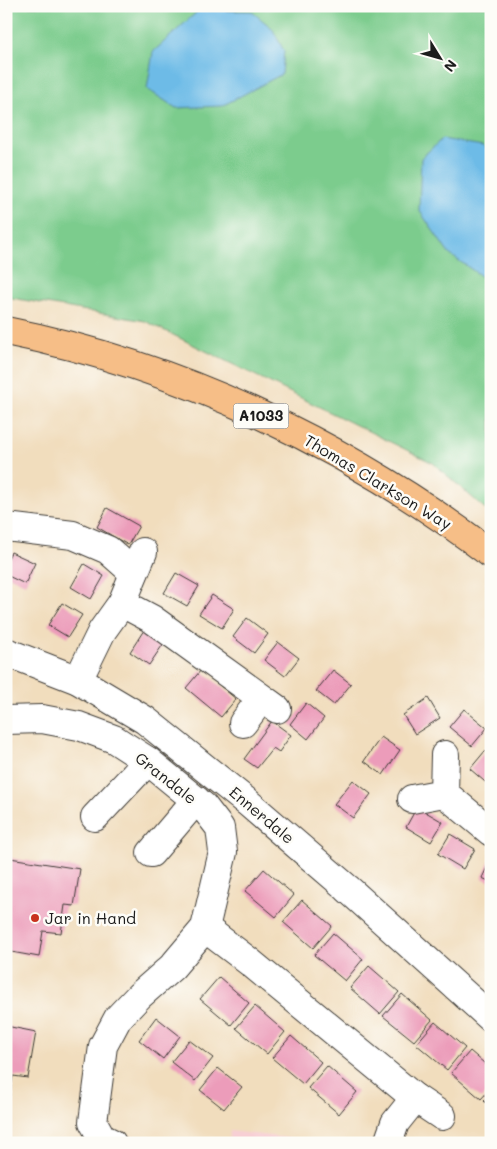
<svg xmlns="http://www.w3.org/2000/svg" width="497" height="1149" font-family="Mali,sans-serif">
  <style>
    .built { fill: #f7cfd4 }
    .green { fill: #7ccc8d; stroke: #4c7454 }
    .water { fill: #6dbbe7; stroke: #446c82 }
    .building { fill: #ec9cba }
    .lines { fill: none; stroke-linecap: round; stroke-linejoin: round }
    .minor-casing { stroke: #3c3934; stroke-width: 30 }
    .highway-casing { stroke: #3c3934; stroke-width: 30 }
    .minor { stroke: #fff; stroke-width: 28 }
    .highway { stroke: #f6be87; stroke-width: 28 }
    .poi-dot { fill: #c8321e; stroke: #fdfcf7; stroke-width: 2 }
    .labels { text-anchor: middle; stroke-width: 5; stroke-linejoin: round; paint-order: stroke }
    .shield { fill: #fdfcf7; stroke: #605f5e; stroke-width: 1 }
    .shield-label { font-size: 15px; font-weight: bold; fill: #1c1c1c }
    .street-label { font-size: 16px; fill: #1c1c1c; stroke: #fdfcf7 }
    .poi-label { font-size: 16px; fill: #1c1c1c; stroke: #fdfcf7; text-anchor: start }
  </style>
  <rect width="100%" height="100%" fill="#fdfcf7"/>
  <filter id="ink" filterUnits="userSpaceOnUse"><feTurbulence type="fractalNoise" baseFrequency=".02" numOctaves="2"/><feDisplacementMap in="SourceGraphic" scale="10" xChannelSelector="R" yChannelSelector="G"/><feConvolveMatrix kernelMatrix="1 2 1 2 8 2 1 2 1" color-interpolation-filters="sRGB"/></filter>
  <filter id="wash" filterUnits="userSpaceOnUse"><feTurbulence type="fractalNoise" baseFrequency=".0096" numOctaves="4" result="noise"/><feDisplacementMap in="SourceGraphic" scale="20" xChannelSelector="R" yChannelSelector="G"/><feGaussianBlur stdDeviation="1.12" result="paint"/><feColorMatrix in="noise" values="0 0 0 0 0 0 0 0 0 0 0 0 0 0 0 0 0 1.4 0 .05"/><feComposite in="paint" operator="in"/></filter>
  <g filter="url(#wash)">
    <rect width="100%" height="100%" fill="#f1ddbd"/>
    <path class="built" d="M 230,1131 L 327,1143 L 229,1143 Z"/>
    <path class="green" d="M 6,6 L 491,6 L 491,514 L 433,463 L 145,321 L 6,297 Z"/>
    <g class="water">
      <path d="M 199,10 L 251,11 L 272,28 L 284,51 L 282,74 L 222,106 L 176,108 L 147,89 L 153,52 Z"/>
      <path d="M 442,139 L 483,146 L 491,152 L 491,279 L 487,280 L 449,254 L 419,210 L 421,158 Z"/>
    </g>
    <g id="blocks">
      <g class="building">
        <path d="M 107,508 L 139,526 L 128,545 L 97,527 Z"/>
        <path d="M 11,552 L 35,563 L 25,584 L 6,575 L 6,562 Z"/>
        <path d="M 84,564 L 104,576 L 91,599 L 71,587 Z"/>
        <path d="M 176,573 L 199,586 L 187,606 L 164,593 Z"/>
        <path d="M 212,595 L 234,609 L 222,628 L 199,614 Z"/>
        <path d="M 62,603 L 82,615 L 68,637 L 48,625 Z"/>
        <path d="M 247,618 L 268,634 L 254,653 L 233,637 Z"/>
        <path d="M 144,630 L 164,643 L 149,665 L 130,652 Z"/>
        <path d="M 278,642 L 299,658 L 285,676 L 264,660 Z"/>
        <path d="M 201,670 L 236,699 L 221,717 L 186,688 Z"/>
        <path d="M 333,670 L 351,684 L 334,705 L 316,691 Z"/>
        <path d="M 428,698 L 440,718 L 415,734 L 403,715 Z"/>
        <path d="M 306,703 L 324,718 L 308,739 L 290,724 Z"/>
        <path d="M 464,709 L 487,728 L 472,746 L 449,727 Z"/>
        <path d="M 272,721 L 291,735 L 279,752 L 273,748 L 257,768 L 244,759 Z"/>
        <path d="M 381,737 L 400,750 L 383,775 L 364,761 Z"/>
        <path d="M 485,751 L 491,756 L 491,787 L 470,769 Z"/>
        <path d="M 353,780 L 371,794 L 353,818 L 334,804 Z"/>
        <path d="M 417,807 L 443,822 L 431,842 L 406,827 Z"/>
        <path d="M 450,834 L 475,849 L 463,869 L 438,854 Z"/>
        <path d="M 10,858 L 80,869 L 74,906 L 65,905 L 61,933 L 43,931 L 39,957 L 6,951 L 6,880 Z"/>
        <path d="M 491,859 L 491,882 L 482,878 Z"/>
        <path d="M 264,869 L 294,895 L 276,917 L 245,891 Z"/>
        <path d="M 302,900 L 332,926 L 313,948 L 283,922 Z"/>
        <path d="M 333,933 L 363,959 L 345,981 L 314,955 Z"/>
        <path d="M 369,966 L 399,992 L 380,1014 L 350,988 Z"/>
        <path d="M 219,977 L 249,1003 L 231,1025 L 200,999 Z"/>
        <path d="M 402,994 L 432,1020 L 414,1041 L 383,1016 Z"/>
        <path d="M 255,1006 L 285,1032 L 267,1054 L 236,1028 Z"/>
        <path d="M 156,1017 L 180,1036 L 163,1059 L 139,1040 Z"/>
        <path d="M 435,1022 L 465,1048 L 447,1070 L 416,1044 Z"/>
        <path d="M 6,1026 L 36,1032 L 28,1078 L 13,1076 L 9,1099 L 6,1099 Z"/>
        <path d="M 291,1036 L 321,1062 L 303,1084 L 272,1058 Z"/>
        <path d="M 189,1040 L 213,1058 L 195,1081 L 171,1062 Z"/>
        <path d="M 470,1051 L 491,1069 L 491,1088 L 481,1099 L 451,1073 Z"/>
        <path d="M 327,1066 L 357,1092 L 339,1114 L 308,1088 Z"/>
        <path d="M 218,1068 L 242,1087 L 224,1109 L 200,1090 Z"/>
        <path d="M 491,1094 L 491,1107 L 484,1101 Z"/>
      </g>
    </g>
  </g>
  <g filter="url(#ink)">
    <use href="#blocks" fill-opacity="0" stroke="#3c3934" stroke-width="1"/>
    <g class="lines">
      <g class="minor-casing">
        <g id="minor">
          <path d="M 6,527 L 73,535 L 108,550 L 134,573"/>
          <path d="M 122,603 L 152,619 L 277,709"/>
          <path d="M 6,652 L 78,680 L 145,720 L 247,802 L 347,888 L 491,1018"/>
          <path d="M 78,680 L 102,631 L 122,603 L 143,552"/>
          <path d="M 6,720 L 42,719 L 79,726 L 114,739 L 148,761 L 203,806 L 220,828 L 223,852 L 205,928 L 172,967 L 139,996 L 118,1018 L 103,1046 L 93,1122 L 102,1138 L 112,1143"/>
          <path d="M 243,723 L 261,699"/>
          <path d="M 444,793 L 491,832"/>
          <path d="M 412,799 L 444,793 L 445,755"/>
          <path d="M 95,817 L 148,761"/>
          <path d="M 151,853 L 196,800"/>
          <path d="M 205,928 L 251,963 L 415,1098 L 442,1116"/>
          <path d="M 388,1143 L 395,1123 L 415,1098"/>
        </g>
      </g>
      <g class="highway-casing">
        <path id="highway" d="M 6,331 C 181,366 349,446 491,554"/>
      </g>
      <use href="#minor" class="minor"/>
      <use href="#highway" class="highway"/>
    </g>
  </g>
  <circle class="poi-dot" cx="35" cy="918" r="5"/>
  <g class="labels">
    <rect class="shield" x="233.5" y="403.5" width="55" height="25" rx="4"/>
    <g class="shield-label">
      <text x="261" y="421">A1033</text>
    </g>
    <g class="street-label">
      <text transform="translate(378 482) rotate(31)" y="6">Thomas Clarkson Way</text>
      <text transform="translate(166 778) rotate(38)" y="6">Grandale</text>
      <text transform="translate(262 815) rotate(40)" y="6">Ennerdale</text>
    </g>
    <g class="poi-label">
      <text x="45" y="924">Jar in Hand</text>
    </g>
  </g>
  <rect width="497" height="1149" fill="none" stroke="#fdfcf7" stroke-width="25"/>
  <g transform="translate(440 58) rotate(127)" stroke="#fdfcf7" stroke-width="4" paint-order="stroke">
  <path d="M0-4L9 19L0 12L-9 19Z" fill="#1c1c1c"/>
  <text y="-8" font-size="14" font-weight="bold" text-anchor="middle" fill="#1c1c1c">N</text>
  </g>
</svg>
